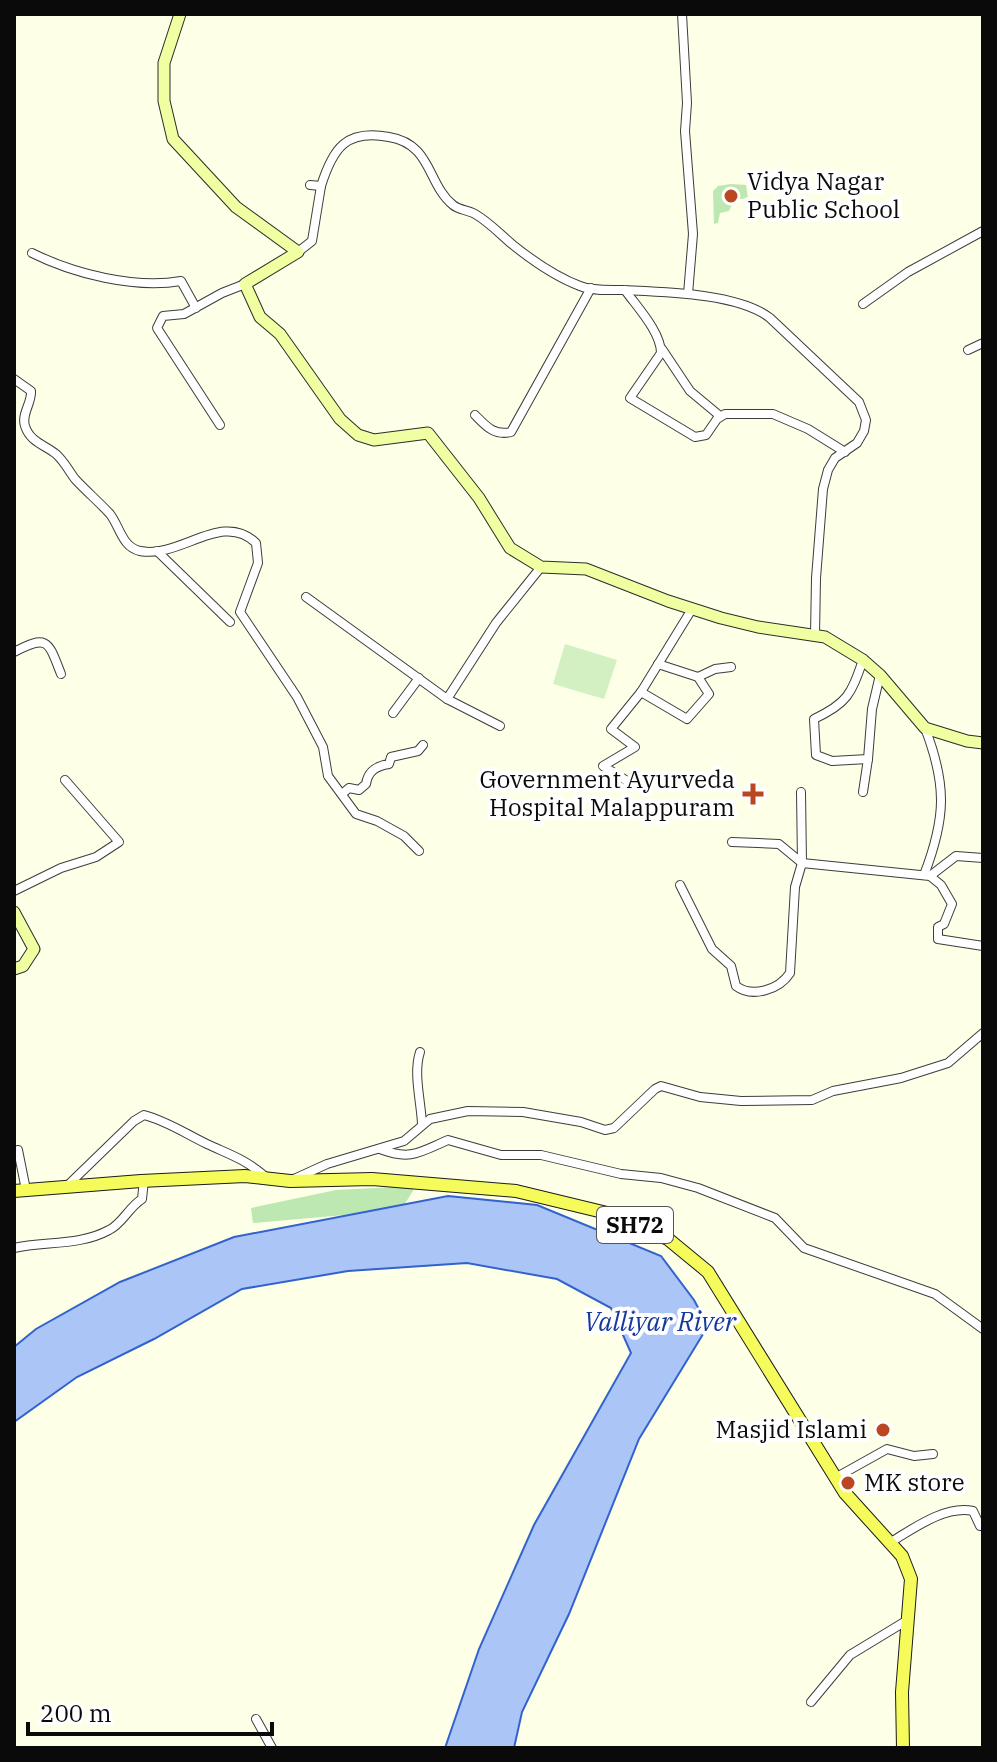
<svg xmlns="http://www.w3.org/2000/svg" width="997" height="1762" font-family="'IBM Plex Serif',serif">
  <style>
    .green { fill: #bee8b1 }
    .pitch { fill: #d3f0c3 }
    .water { fill: #abc5f7; stroke: #3162ce; stroke-width: 2 }
    .lines { fill: none; stroke-linecap: round; stroke-linejoin: round }
    .street-casing { stroke: #3d3d3d; stroke-width: 10 }
    .secondary-casing { stroke: #2c2c2c; stroke-width: 13 }
    .primary-casing { stroke: #1b1b1b; stroke-width: 14 }
    .street { stroke: #fff; stroke-width: 8 }
    .secondary { stroke: #efffa1; stroke-width: 11 }
    .primary { stroke: #f4fb5b; stroke-width: 12 }
    .poi-dot { fill: #ba4622; stroke: #fff; stroke-width: 3 }
    .labels { text-anchor: middle; stroke-width: 8; stroke-linejoin: round; paint-order: stroke }
    .shield { fill: #fff; stroke: #545454; stroke-width: 2 }
    .shield-label { font-size: 22px; font-weight: bold; fill: #0a0a0a }
    .poi-label { font-size: 24px; fill: #0a0a0a; stroke: #fff; text-anchor: start }
    .water-label { font-size: 26px; font-style: italic; fill: #13399b; stroke: #fff }
  </style>
  <rect width="100%" height="100%" fill="#fdffe6"/>
  <g class="green">
    <path d="M 731,184 L 746,185 L 748,198 L 734,200 L 729,211 L 720,213 L 718,223 L 714,224 L 713,191 L 718,186 Z"/>
    <path d="M 416,1186 L 401,1210 L 253,1223 L 251,1208 L 336,1190 Z"/>
  </g>
  <path class="pitch" d="M 565,644 L 617,660 L 604,699 L 553,684 Z"/>
  <path class="water" d="M 448,1196 L 537,1205 L 661,1256 L 694,1300 L 708,1326 L 639,1439 L 569,1614 L 522,1712 L 514,1748 L 445,1748 L 479,1649 L 534,1525 L 631,1353 L 611,1308 L 557,1279 L 467,1263 L 348,1271 L 242,1289 L 154,1339 L 77,1377 L 14,1422 L 14,1347 L 36,1329 L 120,1282 L 234,1237 Z"/>
  <g class="lines">
    <g class="street-casing">
      <g id="street">
        <path d="M 682,14 L 687,103 L 685,131 L 693,234 L 688,294"/>
        <path d="M 310,185 L 321,186 C 333,148 346,129 389,137 C 432,144 427,184 453,205 C 459,210 468,210 475,214 C 489,222 501,235 513,245 C 533,261 556,277 580,286 C 593,291 609,290 622,290 C 663,292 738,293 770,318 L 859,402 L 866,420 L 864,431 L 857,443 L 835,458 L 828,470 L 823,489 L 816,578 L 815,635"/>
        <path d="M 298,252 L 312,241 L 321,186"/>
        <path d="M 32,253 C 74,274 135,289 181,281 L 196,308"/>
        <path d="M 625,290 C 637,307 661,332 661,353 L 630,398 L 695,437 L 706,435 L 717,419 L 725,414 L 773,414 L 808,429 L 845,452"/>
        <path d="M 863,304 L 908,272 L 983,231"/>
        <path d="M 662,349 L 690,391 L 720,416"/>
        <path d="M 968,350 L 983,343"/>
        <path d="M 14,379 L 31,391 C 32,403 21,414 25,426 C 30,442 45,445 56,454 C 64,461 69,471 75,479 C 86,491 99,502 110,514 C 120,527 122,547 140,551 C 180,559 222,510 256,543 L 258,563 L 240,612 L 297,697 L 323,747 L 328,776 L 356,814 L 377,821 L 404,836 L 419,851"/>
        <path d="M 475,415 C 486,426 494,436 511,432 L 591,288"/>
        <path d="M 220,425 L 157,328 L 163,316 L 184,314 L 222,293 L 245,284"/>
        <path d="M 157,551 L 230,622"/>
        <path d="M 306,597 L 447,699 L 496,623 L 541,567"/>
        <path d="M 14,652 C 48,634 48,641 61,674"/>
        <path d="M 863,660 C 851,694 848,703 814,719 L 816,755 L 832,761 L 868,759 L 872,709 L 880,675"/>
        <path d="M 698,677 L 715,669 L 731,667"/>
        <path d="M 641,692 L 687,719 L 709,694 L 698,677 L 658,664"/>
        <path d="M 447,699 L 500,726"/>
        <path d="M 393,713 L 419,678"/>
        <path d="M 627,781 L 603,766 L 635,747 L 611,729 L 641,692 L 692,609"/>
        <path d="M 801,792 L 802,863"/>
        <path d="M 863,792 L 868,759"/>
        <path d="M 342,794 L 349,788 L 359,790 L 366,784 C 368,771 376,766 389,764 L 391,757 L 418,751 L 423,745"/>
        <path d="M 732,842 L 779,844 L 802,863"/>
        <path d="M 924,875 C 946,818 947,785 925,728"/>
        <path d="M 930,876 L 956,856 L 983,858"/>
        <path d="M 680,885 L 712,949 L 731,966 L 736,986 C 752,998 779,990 790,973 L 795,887 L 802,863 L 930,876 L 941,885 L 952,904 L 944,924 L 938,927 L 938,939 L 983,946"/>
        <path d="M 14,891 L 61,868 L 96,857 L 119,842 L 65,780"/>
        <path d="M 420,1052 C 413,1073 421,1101 422,1124"/>
        <path d="M 380,1149 C 411,1161 420,1152 448,1140 L 501,1155 L 541,1155 L 621,1174 L 661,1178 L 698,1188 L 775,1218 L 804,1248 L 935,1294 L 983,1329"/>
        <path d="M 18,1150 L 26,1190"/>
        <path d="M 294,1179 L 327,1164 L 404,1141 L 430,1119 L 468,1111 L 523,1112 L 581,1122 L 605,1130 L 614,1128 L 655,1089 L 661,1086 L 700,1097 L 741,1101 L 812,1100 L 833,1091 L 901,1078 L 948,1063 L 983,1033"/>
        <path d="M 67,1186 L 134,1121 L 144,1115 C 167,1121 186,1134 207,1144 C 233,1156 245,1159 267,1178"/>
        <path d="M 14,1248 C 45,1241 80,1246 109,1230 C 122,1224 129,1207 142,1199 L 144,1180"/>
        <path d="M 835,1478 L 887,1449 L 914,1456 L 933,1454"/>
        <path d="M 891,1542 C 914,1528 946,1505 973,1511 L 980,1526 L 983,1526"/>
        <path d="M 811,1702 L 850,1655 L 906,1621"/>
        <path d="M 256,1719 L 272,1748"/>
      </g>
    </g>
    <g class="secondary-casing">
      <g id="secondary">
        <path d="M 180,14 L 164,63 L 164,101 L 173,139 L 236,207 L 298,252 L 245,284 L 260,317 L 280,334 L 340,419 L 358,435 L 374,440 L 428,433 L 479,498 L 510,548 L 541,567 L 586,569 L 668,601 L 721,618 L 758,627 L 825,637 L 863,660 L 880,675 L 925,728 L 967,741 L 983,743"/>
        <path d="M 14,912 L 34,949 L 23,966 L 14,969"/>
      </g>
    </g>
    <g class="primary-casing">
      <path id="primary" d="M 14,1191 L 141,1181 L 245,1176 L 290,1181 L 372,1179 L 516,1191 L 607,1213 L 668,1239 L 708,1272 L 845,1493 L 902,1556 L 911,1579 L 902,1692 L 903,1748"/>
    </g>
    <use href="#street" class="street"/>
    <use href="#secondary" class="secondary"/>
    <use href="#primary" class="primary"/>
  </g>
  <g class="poi-dot">
    <circle cx="731" cy="196" r="8"/>
    <path d="M749 782h8v8h8v8h-8v8h-8v-8h-8v-8h8z"/>
    <circle cx="883" cy="1430" r="8"/>
    <circle cx="848" cy="1483" r="8"/>
  </g>
  <g class="labels">
    <rect class="shield" x="597" y="1207" width="76" height="36" rx="6"/>
    <g class="shield-label">
      <text x="635" y="1233">SH72</text>
    </g>
    <g class="poi-label">
      <text x="747" y="190">Vidya Nagar<tspan x="747" dy="28">Public School</tspan></text>
      <text x="735" y="788" text-anchor="end">Government Ayurveda<tspan x="735" dy="28">Hospital Malappuram</tspan></text>
      <text x="867" y="1438" text-anchor="end">Masjid Islami</text>
      <text x="864" y="1491">MK store</text>
    </g>
    <g class="water-label">
      <text x="660" y="1331">Valliyar River</text>
    </g>
  </g>
  <rect width="997" height="1762" fill="none" stroke="#0a0a0a" stroke-width="32"/>
  <path d="M28 1722v12h244v-12" fill="none" stroke="#0a0a0a" stroke-width="4"/>
  <text x="40" y="1722" font-size="24" fill="#0a0a0a" stroke="#ffffff" stroke-width="6" paint-order="stroke">200 m</text>
</svg>
